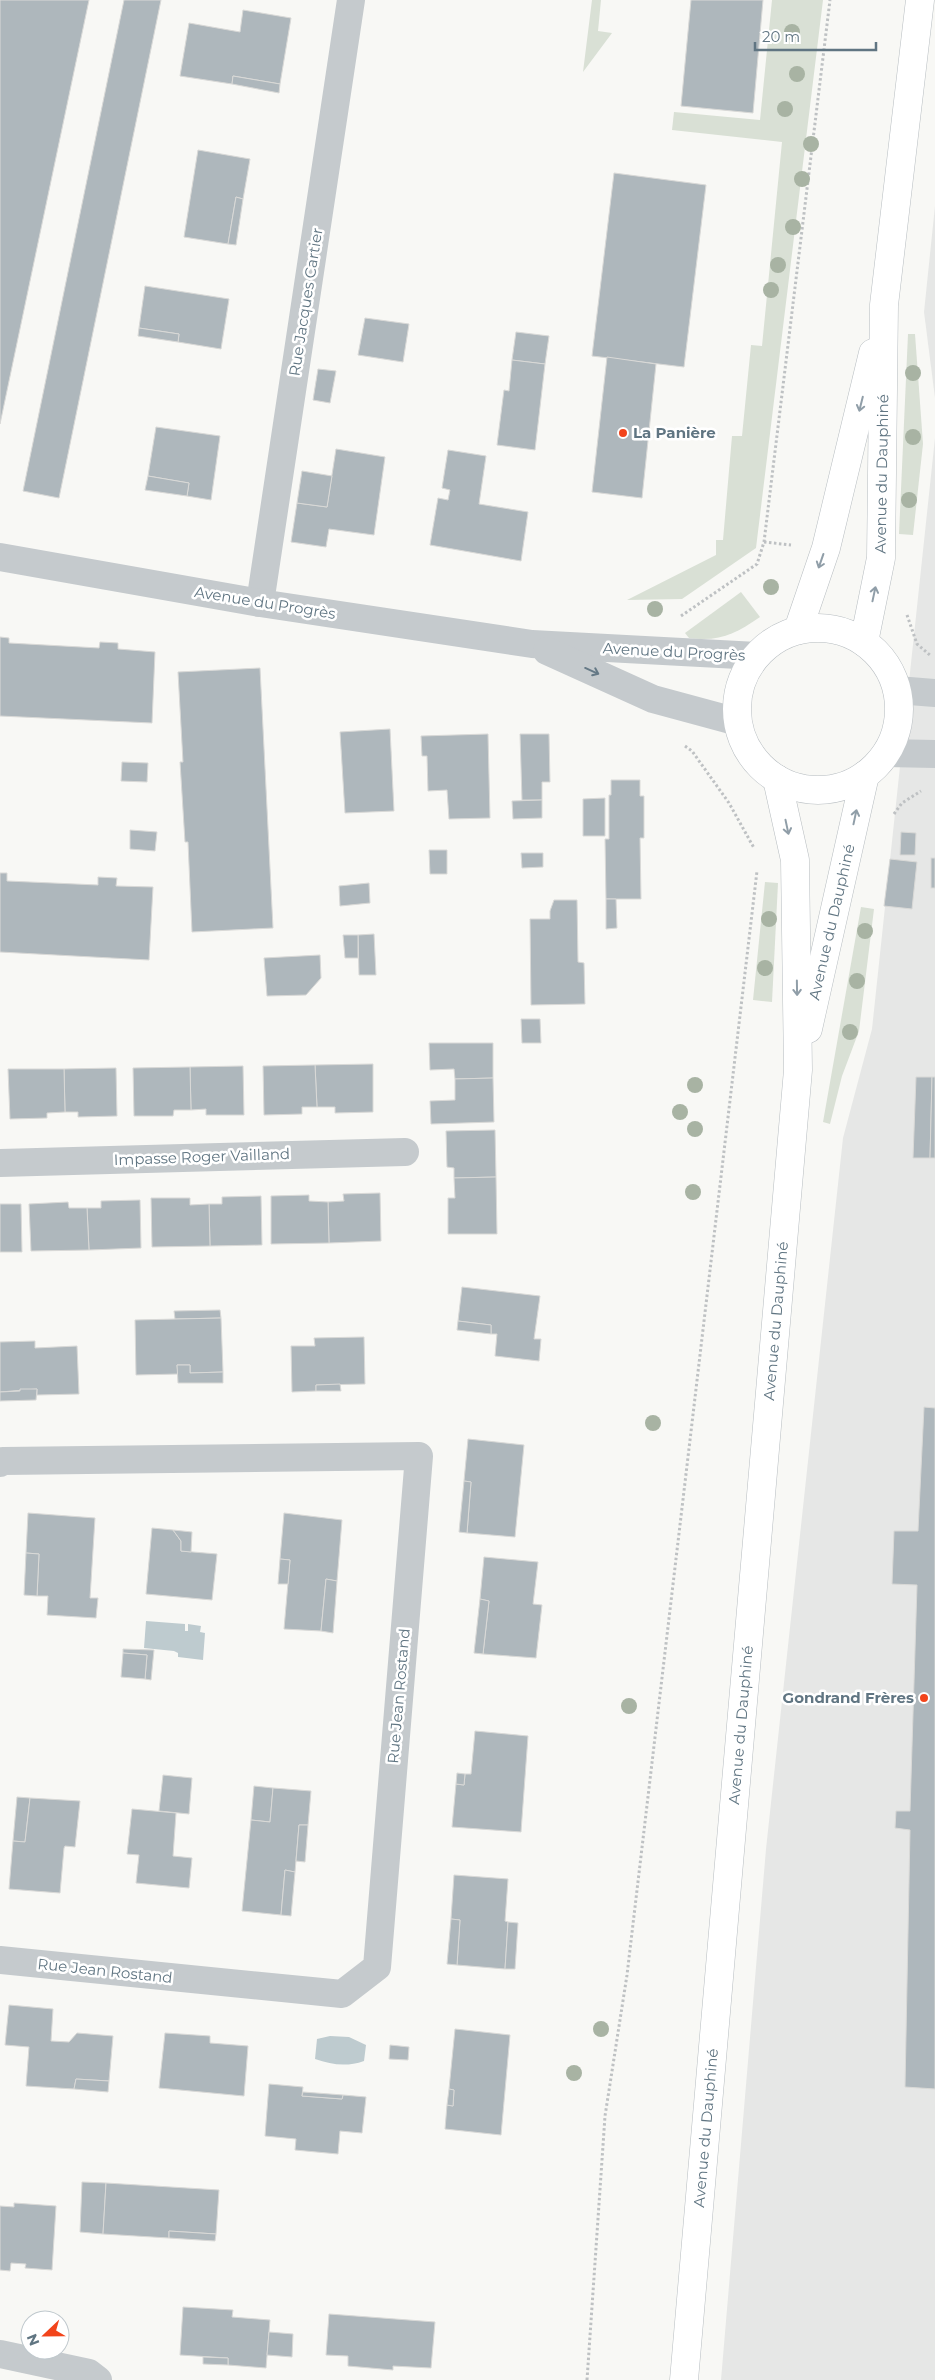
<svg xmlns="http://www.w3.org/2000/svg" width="935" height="2380" font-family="Montserrat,sans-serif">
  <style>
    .built { fill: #e6e7e6 }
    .green { fill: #d9e0d5 }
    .water { fill: #becbcf }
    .building { fill: #aeb7bc; stroke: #d9d9d7 }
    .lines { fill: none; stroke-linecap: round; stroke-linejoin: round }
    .secondary-casing { stroke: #b7bdc1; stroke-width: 29 }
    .path { stroke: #bec1c3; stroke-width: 3; stroke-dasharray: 2.5 2.5; stroke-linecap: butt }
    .minor { stroke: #c5cacd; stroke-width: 28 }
    .tertiary { stroke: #c5cacd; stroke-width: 28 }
    .secondary { stroke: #fff; stroke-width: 28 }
    .tree { fill: #a8b3a3 }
    .oneway { stroke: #909ea8 }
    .oneway2 { stroke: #657986 }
    .poi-dot { fill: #f2441b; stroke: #fff; stroke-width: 2 }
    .labels { text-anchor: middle; stroke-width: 5; stroke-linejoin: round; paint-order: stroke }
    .street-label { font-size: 15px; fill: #607582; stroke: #fff }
    .poi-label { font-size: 15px; font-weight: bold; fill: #607582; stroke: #fff; text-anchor: start }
  </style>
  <rect width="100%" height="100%" fill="#f8f8f5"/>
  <g class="built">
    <path d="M 935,206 L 935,398 L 924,312 Z"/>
    <path d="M 935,438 L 935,2380 L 721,2380 L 766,1849 L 843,1138 L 872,1029 Z"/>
  </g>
  <g class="green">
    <path d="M 592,0 L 601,0 L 598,31 L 612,33 L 583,72 Z"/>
    <path d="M 772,0 L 823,0 L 756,548 L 682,599 L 627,600 L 716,555 L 716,540 L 723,540 L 732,436 L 742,436 L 751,345 L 762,346 L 782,142 L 672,130 L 674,112 L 760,120 Z"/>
    <path d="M 908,334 L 915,334 L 923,444 L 913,535 L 899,534 Z"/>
    <path d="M 741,592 L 760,617 C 735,634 720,642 689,638 L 685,633 Z"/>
    <path d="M 765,882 L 778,883 L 772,1002 L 753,1000 Z"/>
    <path d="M 861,907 L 874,909 L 859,1031 L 842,1076 L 830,1124 L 823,1122 Z"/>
  </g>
  <g class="water">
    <path d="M 146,1621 L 185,1624 L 185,1631 L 188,1631 L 188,1624 L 201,1626 L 200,1632 L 205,1633 L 203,1660 L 178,1657 L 178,1653 L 174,1651 L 144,1648 Z"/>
    <path d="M 330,2036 L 349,2037 L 366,2045 L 364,2061 C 347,2067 332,2065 315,2059 L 317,2039 Z"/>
  </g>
  <g class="building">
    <path d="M 0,0 L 89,0 L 0,424 Z"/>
    <path d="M 124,0 L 161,0 L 59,498 L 23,491 Z"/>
    <path d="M 691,0 L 763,0 L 753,113 L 681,106 Z"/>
    <path d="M 243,10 L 291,18 L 280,84 L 233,76 L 232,84 L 180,76 L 189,23 L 240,32 Z"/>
    <path d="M 233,76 L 280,84 L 279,93 L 232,84 Z"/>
    <path d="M 198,150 L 250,159 L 243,199 L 236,197 L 228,244 L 184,237 Z"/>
    <path d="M 614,173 L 706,185 L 684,367 L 592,356 Z"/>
    <path d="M 236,197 L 243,199 L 236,245 L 228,244 Z"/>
    <path d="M 145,286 L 229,299 L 221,349 L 178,342 L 179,334 L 139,328 Z"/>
    <path d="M 365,318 L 409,324 L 403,362 L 358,355 Z"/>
    <path d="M 139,328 L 179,334 L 178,342 L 138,336 Z"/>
    <path d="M 516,332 L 549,336 L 545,364 L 512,360 Z"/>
    <path d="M 607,357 L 656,364 L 642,498 L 592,492 Z"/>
    <path d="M 512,360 L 545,364 L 535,450 L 497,445 L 504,390 L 509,391 Z"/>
    <path d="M 318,369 L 336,371 L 330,403 L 313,400 Z"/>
    <path d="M 156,427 L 220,436 L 211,500 L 187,496 L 189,483 L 148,476 Z"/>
    <path d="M 336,449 L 385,457 L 374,535 L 329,529 L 326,547 L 291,542 L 297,503 L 327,507 Z"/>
    <path d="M 448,450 L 486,456 L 479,504 L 528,512 L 521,561 L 430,545 L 438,498 L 448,500 L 450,490 L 442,488 Z"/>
    <path d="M 302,471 L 332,476 L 327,507 L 297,503 Z"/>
    <path d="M 148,476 L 189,483 L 187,496 L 145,490 Z"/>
    <path d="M 0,637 L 9,638 L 9,643 L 99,648 L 100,642 L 118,643 L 118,649 L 155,652 L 152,723 L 0,716 Z"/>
    <path d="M 260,668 L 273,928 L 192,932 L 188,842 L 185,842 L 180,762 L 183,762 L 178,672 Z"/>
    <path d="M 390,729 L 394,811 L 345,813 L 340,732 Z"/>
    <path d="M 488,734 L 490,818 L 449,819 L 447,790 L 428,791 L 427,756 L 422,756 L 421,736 Z"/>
    <path d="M 520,734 L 549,734 L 550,782 L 542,782 L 542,800 L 522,800 Z"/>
    <path d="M 122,762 L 148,763 L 147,782 L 121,781 Z"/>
    <path d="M 611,780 L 640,780 L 640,796 L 644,796 L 644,838 L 640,838 L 641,899 L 606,899 L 605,839 L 609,839 L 609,795 L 611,795 Z"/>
    <path d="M 605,798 L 605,836 L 583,836 L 583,799 Z"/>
    <path d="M 542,800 L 542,818 L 513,819 L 512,801 Z"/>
    <path d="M 130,830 L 157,832 L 155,851 L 130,849 Z"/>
    <path d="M 901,832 L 916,833 L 915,855 L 900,855 Z"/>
    <path d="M 429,850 L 447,850 L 447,874 L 430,874 Z"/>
    <path d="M 521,853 L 543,853 L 543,867 L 522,868 Z"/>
    <rect x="931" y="858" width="4" height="30"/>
    <path d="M 890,859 L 917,862 L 912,909 L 884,906 Z"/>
    <path d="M 0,873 L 7,873 L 7,881 L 98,885 L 98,877 L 117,878 L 116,886 L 153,887 L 149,960 L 0,952 Z"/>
    <path d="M 369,883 L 370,903 L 340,906 L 339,886 Z"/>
    <path d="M 606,899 L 616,899 L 617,928 L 606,929 Z"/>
    <path d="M 554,900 L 577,900 L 578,962 L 584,963 L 585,1004 L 531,1005 L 530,919 L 550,919 L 550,911 Z"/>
    <path d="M 374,934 L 376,975 L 359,975 L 358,935 Z"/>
    <path d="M 343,935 L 358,935 L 358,958 L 345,958 Z"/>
    <path d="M 320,955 L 321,978 L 306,995 L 267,996 L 264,958 Z"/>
    <path d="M 521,1019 L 540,1019 L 541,1043 L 522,1043 Z"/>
    <path d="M 429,1043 L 493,1043 L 493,1078 L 455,1079 L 454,1069 L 430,1070 Z"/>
    <path d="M 373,1064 L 373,1112 L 335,1113 L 335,1107 L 317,1107 L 315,1065 Z"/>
    <path d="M 315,1065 L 317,1107 L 302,1107 L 302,1114 L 264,1115 L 263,1066 Z"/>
    <path d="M 243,1066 L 244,1115 L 206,1115 L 206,1109 L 191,1110 L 190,1067 Z"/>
    <path d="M 190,1067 L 191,1110 L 174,1110 L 173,1116 L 134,1116 L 133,1068 Z"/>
    <path d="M 116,1068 L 117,1116 L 78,1117 L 78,1112 L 65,1112 L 64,1069 Z"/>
    <path d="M 8,1069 L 64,1069 L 65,1112 L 47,1113 L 47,1118 L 10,1119 Z"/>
    <path d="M 916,1077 L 932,1077 L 930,1158 L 913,1158 Z"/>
    <path d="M 932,1077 L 935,1077 L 935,1158 L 930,1158 Z"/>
    <path d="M 493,1078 L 494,1122 L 431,1124 L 430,1101 L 455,1100 L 455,1079 Z"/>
    <path d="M 495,1130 L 496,1177 L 454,1178 L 454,1168 L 447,1167 L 446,1131 Z"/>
    <path d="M 496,1177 L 497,1234 L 448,1234 L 448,1198 L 455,1198 L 454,1178 Z"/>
    <path d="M 380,1193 L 381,1241 L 329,1243 L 328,1202 L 344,1201 L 343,1194 Z"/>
    <path d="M 309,1195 L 309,1201 L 328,1202 L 329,1243 L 271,1244 L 271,1196 Z"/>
    <path d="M 261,1196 L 262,1245 L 210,1246 L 209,1204 L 222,1204 L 222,1197 Z"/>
    <path d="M 151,1198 L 190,1198 L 190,1205 L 209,1204 L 210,1246 L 152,1247 Z"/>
    <path d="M 140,1200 L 141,1248 L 89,1250 L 87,1208 L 101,1208 L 101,1201 Z"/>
    <path d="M 68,1202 L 69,1208 L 87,1208 L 89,1250 L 31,1251 L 29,1204 Z"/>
    <path d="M 0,1204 L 21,1204 L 22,1252 L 0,1252 Z"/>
    <path d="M 462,1287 L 540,1296 L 534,1339 L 541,1339 L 539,1361 L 495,1356 L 497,1334 L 491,1334 L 491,1325 L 458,1321 Z"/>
    <path d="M 220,1310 L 221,1318 L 175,1319 L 174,1311 Z"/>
    <path d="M 221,1318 L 223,1372 L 190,1373 L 190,1365 L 177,1365 L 178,1374 L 136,1375 L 135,1320 Z"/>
    <path d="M 458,1321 L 491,1325 L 491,1334 L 457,1330 Z"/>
    <path d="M 364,1337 L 365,1384 L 316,1385 L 316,1391 L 292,1392 L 291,1346 L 315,1346 L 314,1338 Z"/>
    <path d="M 35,1341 L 35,1348 L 77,1346 L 79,1394 L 37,1395 L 37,1389 L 0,1392 L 0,1342 Z"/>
    <path d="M 177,1365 L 190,1365 L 190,1373 L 223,1372 L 223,1383 L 178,1383 Z"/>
    <path d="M 340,1384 L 341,1391 L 316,1391 L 316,1385 Z"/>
    <path d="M 20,1389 L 37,1389 L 36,1400 L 0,1401 L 0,1392 L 20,1391 Z"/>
    <path d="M 924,1407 L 935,1408 L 935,2089 L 905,2087 L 910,1830 L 895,1828 L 896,1811 L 910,1811 L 917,1585 L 892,1584 L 894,1531 L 918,1531 Z"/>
    <path d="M 468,1439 L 524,1445 L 515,1537 L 467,1533 L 471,1482 L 464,1481 Z"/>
    <path d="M 464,1481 L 471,1482 L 467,1533 L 459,1532 Z"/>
    <path d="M 28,1513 L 95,1518 L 90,1598 L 98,1598 L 96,1618 L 47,1615 L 48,1596 L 37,1596 L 39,1554 L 26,1553 Z"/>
    <path d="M 284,1513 L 342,1520 L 337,1581 L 326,1579 L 321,1631 L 284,1629 L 290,1560 L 280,1559 Z"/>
    <path d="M 152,1528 L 173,1530 L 181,1541 L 181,1551 L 217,1554 L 212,1600 L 146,1594 Z"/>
    <path d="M 173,1530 L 192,1532 L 191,1552 L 181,1551 L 181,1541 Z"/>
    <path d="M 26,1553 L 39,1554 L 37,1596 L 24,1595 Z"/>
    <path d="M 484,1557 L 538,1562 L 533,1604 L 542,1605 L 536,1658 L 483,1654 L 489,1601 L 480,1599 Z"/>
    <path d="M 280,1559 L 290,1560 L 288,1584 L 278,1584 Z"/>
    <path d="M 326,1579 L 337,1581 L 333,1633 L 321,1631 Z"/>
    <path d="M 480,1599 L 489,1601 L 483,1654 L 474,1653 Z"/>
    <path d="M 123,1649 L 154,1650 L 151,1680 L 145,1679 L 147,1655 L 123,1653 Z"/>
    <path d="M 123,1653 L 147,1655 L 145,1679 L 121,1677 Z"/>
    <path d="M 475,1731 L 528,1736 L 521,1832 L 452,1827 L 456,1784 L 464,1785 L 465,1774 L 471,1774 Z"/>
    <path d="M 457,1773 L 465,1774 L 464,1785 L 456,1784 Z"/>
    <path d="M 163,1775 L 192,1778 L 189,1814 L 159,1811 Z"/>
    <path d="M 254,1786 L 273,1788 L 270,1822 L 251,1820 Z"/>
    <path d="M 273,1788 L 311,1791 L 308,1825 L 299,1825 L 295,1872 L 285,1870 L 281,1915 L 242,1911 L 251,1820 L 270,1822 Z"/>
    <path d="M 17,1797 L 30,1798 L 25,1842 L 13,1841 Z"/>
    <path d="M 30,1798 L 80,1801 L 75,1847 L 65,1846 L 64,1848 L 60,1893 L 9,1889 L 13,1841 L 25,1842 Z"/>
    <path d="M 132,1809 L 176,1813 L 173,1856 L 192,1858 L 189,1888 L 136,1883 L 139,1855 L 127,1854 Z"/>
    <path d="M 299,1825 L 308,1825 L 305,1862 L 296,1861 Z"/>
    <path d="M 285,1870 L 295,1872 L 291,1916 L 281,1915 Z"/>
    <path d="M 454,1875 L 508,1879 L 505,1921 L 508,1922 L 505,1969 L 457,1965 L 460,1920 L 451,1919 Z"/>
    <path d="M 451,1919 L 460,1920 L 457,1965 L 447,1964 Z"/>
    <path d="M 508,1922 L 518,1923 L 515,1969 L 505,1969 Z"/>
    <path d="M 9,2005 L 53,2009 L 51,2041 L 69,2042 L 77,2033 L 113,2036 L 109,2081 L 76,2079 L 74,2089 L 26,2086 L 29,2047 L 5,2045 Z"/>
    <path d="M 455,2029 L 510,2035 L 501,2135 L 445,2129 L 447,2105 L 453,2106 L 454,2090 L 449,2089 Z"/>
    <path d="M 165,2033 L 210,2036 L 210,2043 L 248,2046 L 244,2096 L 159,2088 Z"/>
    <path d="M 390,2045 L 409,2047 L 408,2060 L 389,2059 Z"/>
    <path d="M 76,2079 L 109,2081 L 108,2092 L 74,2089 Z"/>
    <path d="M 269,2084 L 303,2087 L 302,2096 L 342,2099 L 343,2095 L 366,2097 L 362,2133 L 340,2131 L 338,2154 L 295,2150 L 296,2139 L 265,2136 Z"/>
    <path d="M 449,2089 L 454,2090 L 453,2106 L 447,2105 Z"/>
    <path d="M 303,2092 L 343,2095 L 342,2099 L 302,2096 Z"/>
    <path d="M 82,2182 L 106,2183 L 103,2234 L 80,2232 Z"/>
    <path d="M 106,2183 L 219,2190 L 216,2234 L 169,2231 L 169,2238 L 103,2234 Z"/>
    <path d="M 14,2203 L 56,2206 L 52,2270 L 25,2268 L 26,2264 L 11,2263 L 10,2271 L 0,2270 L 0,2206 L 14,2207 Z"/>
    <path d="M 169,2231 L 216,2234 L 215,2241 L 169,2238 Z"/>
    <path d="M 183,2307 L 233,2310 L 232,2317 L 270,2320 L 266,2368 L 228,2365 L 228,2358 L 180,2355 Z"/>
    <path d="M 329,2314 L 435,2322 L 431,2368 L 393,2366 L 393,2370 L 348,2366 L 348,2356 L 326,2355 Z"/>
    <path d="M 269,2332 L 293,2334 L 292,2357 L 267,2355 Z"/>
    <path d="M 203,2357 L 228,2358 L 228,2365 L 203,2364 Z"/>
  </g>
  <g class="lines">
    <g class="secondary-casing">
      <g id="secondary">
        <circle cx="818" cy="709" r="81"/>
        <path d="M 798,630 L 826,548 L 873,353"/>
        <path d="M 864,642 L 881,558 L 884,305 L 920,0"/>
        <path d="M 808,1029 L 865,775"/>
        <path d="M 684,2380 L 798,1070 L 795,860 L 777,779"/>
      </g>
    </g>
    <g class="path">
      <path d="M 764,542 L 791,545"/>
      <path d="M 907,615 L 917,644 L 931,656"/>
      <path d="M 681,616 L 757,564 L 764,542 L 830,0"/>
      <path d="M 685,746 L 692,751 L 729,803 L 754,848"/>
      <path d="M 894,814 L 902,803 L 921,791"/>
      <path d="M 587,2380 L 605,2116 L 627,1975 L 757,871"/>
    </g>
    <g class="minor">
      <path d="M 260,603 L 351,0"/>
      <path d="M 0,1163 L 405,1152"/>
      <path d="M 0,1463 L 3,1461 L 419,1456 L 377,1967 L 342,1994 L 0,1960"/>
      <path d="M 0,2354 L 89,2373 L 98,2380"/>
    </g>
    <g class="tertiary">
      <path d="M 0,557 L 260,603 L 532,644 L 757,656"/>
      <path d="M 547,651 L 653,699 L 738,722"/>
      <path d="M 897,690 L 935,693"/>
      <path d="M 886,753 L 935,754"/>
    </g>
    <use href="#secondary" class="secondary"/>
  </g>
  <g class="tree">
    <circle cx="792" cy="32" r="8"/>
    <circle cx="797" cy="74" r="8"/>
    <circle cx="785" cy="109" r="8"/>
    <circle cx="811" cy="144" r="8"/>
    <circle cx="802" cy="179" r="8"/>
    <circle cx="793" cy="227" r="8"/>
    <circle cx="778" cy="265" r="8"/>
    <circle cx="771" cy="290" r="8"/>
    <circle cx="913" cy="373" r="8"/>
    <circle cx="913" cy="437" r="8"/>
    <circle cx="909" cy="500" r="8"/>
    <circle cx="771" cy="587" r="8"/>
    <circle cx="655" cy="609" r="8"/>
    <circle cx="769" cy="919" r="8"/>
    <circle cx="865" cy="931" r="8"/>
    <circle cx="765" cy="968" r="8"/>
    <circle cx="857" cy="981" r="8"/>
    <circle cx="850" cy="1032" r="8"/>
    <circle cx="695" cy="1085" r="8"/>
    <circle cx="680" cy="1112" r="8"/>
    <circle cx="695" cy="1129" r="8"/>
    <circle cx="693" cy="1192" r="8"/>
    <circle cx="653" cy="1423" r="8"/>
    <circle cx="629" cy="1706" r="8"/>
    <circle cx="601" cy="2029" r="8"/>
    <circle cx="574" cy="2073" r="8"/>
  </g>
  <defs><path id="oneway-shaft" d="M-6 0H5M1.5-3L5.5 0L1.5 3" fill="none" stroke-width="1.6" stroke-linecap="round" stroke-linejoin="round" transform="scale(1.25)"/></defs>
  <g class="oneway">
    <use href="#oneway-shaft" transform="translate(861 404) rotate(104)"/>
    <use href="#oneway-shaft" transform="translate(821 561) rotate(109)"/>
    <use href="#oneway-shaft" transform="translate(874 594) rotate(-78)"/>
    <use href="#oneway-shaft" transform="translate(855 817) rotate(-78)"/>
    <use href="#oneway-shaft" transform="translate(787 827) rotate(78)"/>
    <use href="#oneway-shaft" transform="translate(797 988) rotate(89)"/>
  </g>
  <use class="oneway2" href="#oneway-shaft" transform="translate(592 671) rotate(24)"/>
  <g class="poi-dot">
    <circle cx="623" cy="433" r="5"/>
    <circle cx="924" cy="1698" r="5"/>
  </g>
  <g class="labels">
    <g class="street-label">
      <text transform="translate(306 302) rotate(-81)" y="5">Rue Jacques Cartier</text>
      <text transform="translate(882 474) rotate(-89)" y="5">Avenue du Dauphiné</text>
      <text transform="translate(265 603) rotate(9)" y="5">Avenue du Progrès</text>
      <text transform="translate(674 652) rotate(3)" y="5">Avenue du Progrès</text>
      <text transform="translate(832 922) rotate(-77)" y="5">Avenue du Dauphiné</text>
      <text transform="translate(202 1157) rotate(-2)" y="5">Impasse Roger Vailland</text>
      <text transform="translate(776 1321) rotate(-85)" y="5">Avenue du Dauphiné</text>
      <text transform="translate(399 1696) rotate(-85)" y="5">Rue Jean Rostand</text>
      <text transform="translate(741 1725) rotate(-85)" y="5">Avenue du Dauphiné</text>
      <text transform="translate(105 1971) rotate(6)" y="5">Rue Jean Rostand</text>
      <text transform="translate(706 2128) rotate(-85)" y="5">Avenue du Dauphiné</text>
    </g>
    <g class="poi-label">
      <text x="633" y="438">La Panière</text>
      <text x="914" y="1703" text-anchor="end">Gondrand Frères</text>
    </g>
  </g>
  <g transform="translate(45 2335) rotate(248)"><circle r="24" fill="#ffffff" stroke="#bfc8cd"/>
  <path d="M0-4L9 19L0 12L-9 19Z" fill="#f2441b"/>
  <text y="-8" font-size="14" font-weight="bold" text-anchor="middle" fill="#607582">N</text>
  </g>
  <path d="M755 42v8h121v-8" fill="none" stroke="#607582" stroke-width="2.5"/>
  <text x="762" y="42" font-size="15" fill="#607582" stroke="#ffffff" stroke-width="4" paint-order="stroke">20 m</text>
</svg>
